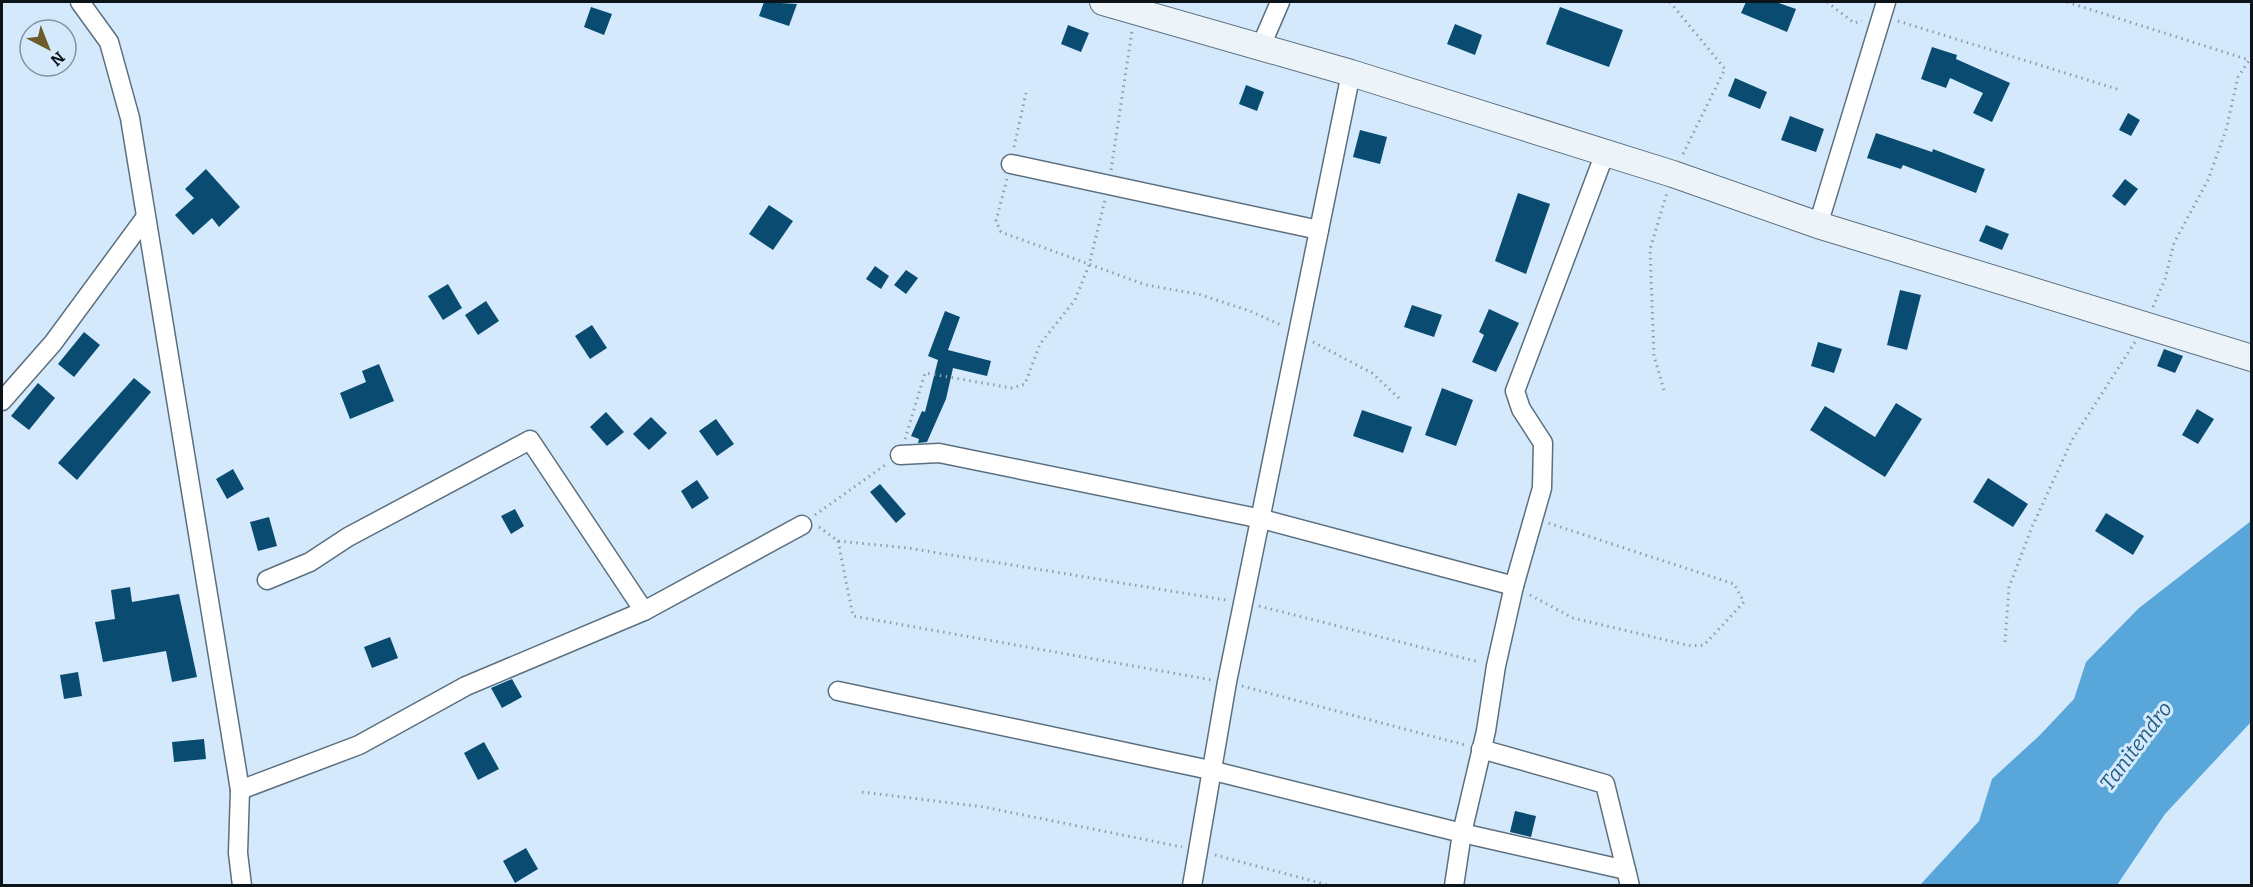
<svg xmlns="http://www.w3.org/2000/svg" width="2253" height="887" font-family="Bitter,serif">
  <style>
    .water { fill: #59a6da }
    .building { fill: #0a4c71 }
    .lines { fill: none; stroke-linecap: round; stroke-linejoin: round }
    .minor-casing { stroke: #5b6f7e; stroke-width: 21 }
    .secondary-casing { stroke: #5b6f7e; stroke-width: 28 }
    .path { stroke: #8d9eab; stroke-width: 3; stroke-dasharray: 1.5 4.5; stroke-linecap: butt }
    .minor { stroke: #fff; stroke-width: 18 }
    .secondary { stroke: #ecf3f9; stroke-width: 26 }
    .labels { text-anchor: middle; stroke-width: 6; stroke-linejoin: round; paint-order: stroke }
    .water-label { font-size: 21px; font-style: italic; fill: #255d81; stroke: #d4eafc }
  </style>
  <rect width="100%" height="100%" fill="#d4eafc"/>
  <path class="water" d="M 2251,521 L 2251,722 L 2165,814 L 2117,885 L 1920,885 L 1979,821 L 1992,779 L 2039,736 L 2074,699 L 2086,662 L 2139,608 Z"/>
  <g class="building">
    <path d="M 764,2 L 797,4 L 789,26 L 759,16 Z"/>
    <path d="M 1746,2 L 1776,2 L 1796,9 L 1787,32 L 1741,13 Z"/>
    <path d="M 591,7 L 612,14 L 604,35 L 584,27 Z"/>
    <path d="M 1560,7 L 1623,30 L 1609,67 L 1546,44 Z"/>
    <path d="M 1455,24 L 1482,35 L 1475,55 L 1447,44 Z"/>
    <path d="M 1068,25 L 1089,33 L 1081,52 L 1061,44 Z"/>
    <path d="M 1932,47 L 1957,55 L 1956,59 L 2010,83 L 1992,122 L 1973,113 L 1983,93 L 1950,78 L 1946,88 L 1921,79 Z"/>
    <path d="M 1735,78 L 1767,92 L 1760,109 L 1728,96 Z"/>
    <path d="M 1246,85 L 1264,92 L 1257,111 L 1239,104 Z"/>
    <path d="M 2128,113 L 2140,120 L 2131,136 L 2119,130 Z"/>
    <path d="M 1790,116 L 1824,129 L 1816,152 L 1781,140 Z"/>
    <path d="M 1360,130 L 1387,137 L 1380,164 L 1353,157 Z"/>
    <path d="M 1876,133 L 1932,152 L 1933,149 L 1985,169 L 1976,193 L 1903,165 L 1901,169 L 1867,158 Z"/>
    <path d="M 206,169 L 240,207 L 219,227 L 212,218 L 193,235 L 175,215 L 194,198 L 185,189 Z"/>
    <path d="M 2125,179 L 2138,189 L 2125,206 L 2112,196 Z"/>
    <path d="M 1518,193 L 1550,204 L 1526,274 L 1495,261 Z"/>
    <path d="M 769,205 L 793,221 L 773,250 L 749,234 Z"/>
    <path d="M 1986,225 L 2009,234 L 2002,250 L 1979,241 Z"/>
    <path d="M 875,266 L 889,276 L 881,289 L 866,279 Z"/>
    <path d="M 906,270 L 918,278 L 906,294 L 894,285 Z"/>
    <path d="M 448,284 L 462,308 L 443,320 L 428,296 Z"/>
    <path d="M 1900,290 L 1921,295 L 1907,350 L 1887,345 Z"/>
    <path d="M 486,301 L 499,321 L 478,335 L 465,315 Z"/>
    <path d="M 1412,305 L 1442,315 L 1434,337 L 1404,327 Z"/>
    <path d="M 1489,309 L 1519,323 L 1496,372 L 1472,362 L 1484,335 L 1479,332 Z"/>
    <path d="M 945,311 L 960,317 L 948,350 L 991,361 L 987,376 L 953,368 L 946,399 L 927,442 L 918,443 L 919,439 L 911,436 L 922,411 L 925,412 L 938,360 L 928,356 Z"/>
    <path d="M 592,325 L 607,348 L 590,359 L 575,336 Z"/>
    <path d="M 84,332 L 100,345 L 74,377 L 58,364 Z"/>
    <path d="M 1818,342 L 1842,349 L 1834,373 L 1811,366 Z"/>
    <path d="M 2164,349 L 2183,356 L 2175,373 L 2157,366 Z"/>
    <path d="M 379,364 L 394,401 L 350,419 L 340,393 L 366,382 L 362,371 Z"/>
    <path d="M 134,378 L 151,392 L 77,480 L 58,463 Z"/>
    <path d="M 38,383 L 55,398 L 29,430 L 11,416 Z"/>
    <path d="M 1442,388 L 1473,400 L 1456,446 L 1425,435 Z"/>
    <path d="M 1896,403 L 1922,419 L 1885,477 L 1810,430 L 1825,406 L 1875,437 Z"/>
    <path d="M 2197,409 L 2214,419 L 2198,444 L 2182,435 Z"/>
    <path d="M 1362,410 L 1412,427 L 1403,453 L 1353,436 Z"/>
    <path d="M 606,412 L 624,432 L 607,446 L 590,427 Z"/>
    <path d="M 651,417 L 667,433 L 649,450 L 633,434 Z"/>
    <path d="M 716,419 L 734,444 L 717,456 L 699,431 Z"/>
    <path d="M 233,469 L 244,489 L 227,499 L 216,479 Z"/>
    <path d="M 1988,478 L 2028,504 L 2013,527 L 1973,502 Z"/>
    <path d="M 697,480 L 709,498 L 692,509 L 681,491 Z"/>
    <path d="M 880,484 L 906,514 L 896,523 L 870,492 Z"/>
    <path d="M 515,509 L 524,526 L 511,534 L 501,516 Z"/>
    <path d="M 2106,513 L 2144,536 L 2133,555 L 2095,531 Z"/>
    <path d="M 269,517 L 277,546 L 258,551 L 250,522 Z"/>
    <path d="M 130,587 L 132,602 L 179,594 L 197,677 L 172,682 L 166,651 L 103,662 L 95,622 L 115,619 L 111,590 Z"/>
    <path d="M 390,637 L 398,658 L 372,668 L 364,647 Z"/>
    <path d="M 78,672 L 82,696 L 64,699 L 60,675 Z"/>
    <path d="M 512,679 L 522,697 L 502,708 L 491,688 Z"/>
    <path d="M 204,739 L 206,759 L 174,762 L 172,742 Z"/>
    <path d="M 484,742 L 499,769 L 478,780 L 464,753 Z"/>
    <path d="M 1515,811 L 1536,816 L 1531,837 L 1510,832 Z"/>
    <path d="M 526,848 L 538,869 L 515,883 L 503,861 Z"/>
  </g>
  <g class="lines">
    <g class="minor-casing">
      <g id="minor">
        <path d="M 80,2 L 109,42 L 130,118 L 240,790 L 238,853 L 242,886"/>
        <path d="M 1261,46 L 1280,2"/>
        <path d="M 1011,164 L 1319,230"/>
        <path d="M 1818,225 L 1886,2"/>
        <path d="M 2,401 L 53,343 L 145,218"/>
        <path d="M 900,455 L 939,453 L 1262,519 L 1514,586"/>
        <path d="M 267,580 L 310,562 L 348,537 L 530,440 L 644,611"/>
        <path d="M 838,691 L 1210,770 L 1462,833 L 1626,870"/>
        <path d="M 1481,749 L 1605,784 L 1630,886"/>
        <path d="M 240,790 L 359,745 L 466,686 L 644,611 L 802,525"/>
        <path d="M 1192,886 L 1227,682 L 1351,73"/>
        <path d="M 1454,886 L 1462,833 L 1486,731 L 1496,666 L 1514,586 L 1542,488 L 1543,443 L 1521,409 L 1515,391 L 1605,153"/>
      </g>
    </g>
    <g class="secondary-casing">
      <path id="secondary" d="M 1103,2 L 1351,73 L 1673,174 L 1818,225 L 2252,358"/>
    </g>
    <g class="path">
      <path d="M 1670,2 L 1725,69 L 1682,156"/>
      <path d="M 1827,2 L 1854,23 L 1862,21"/>
      <path d="M 2067,2 L 2249,60"/>
      <path d="M 1898,21 L 2120,90"/>
      <path d="M 1014,147 L 1026,93"/>
      <path d="M 1111,170 L 1132,31"/>
      <path d="M 1007,179 L 996,221 L 1001,232 L 1146,285 L 1198,294 L 1250,311 L 1283,326"/>
      <path d="M 2153,307 L 2165,279 L 2174,243 L 2208,180 L 2226,130 L 2238,77 L 2252,56"/>
      <path d="M 1313,342 L 1372,373 L 1402,401"/>
      <path d="M 1664,390 L 1654,356 L 1650,249 L 1667,193"/>
      <path d="M 905,439 L 925,373 L 1012,388 L 1025,384 L 1040,344 L 1075,300 L 1089,265 L 1105,200"/>
      <path d="M 815,515 L 888,463"/>
      <path d="M 819,527 L 838,541 L 908,548 L 1226,600"/>
      <path d="M 838,541 L 853,616 L 1212,680"/>
      <path d="M 1530,595 L 1573,618 L 1691,646 L 1704,645 L 1744,602 L 1734,584 L 1548,523"/>
      <path d="M 1259,606 L 1479,662"/>
      <path d="M 2005,642 L 2009,587 L 2032,527 L 2072,440 L 2135,342"/>
      <path d="M 1242,686 L 1465,745"/>
      <path d="M 862,792 L 984,807 L 1182,847"/>
      <path d="M 1215,855 L 1332,886"/>
    </g>
    <use href="#minor" class="minor"/>
    <use href="#secondary" class="secondary"/>
  </g>
  <g class="labels">
    <g class="water-label">
      <text transform="translate(2136 746) rotate(-53)" y="7">Tanitendro</text>
    </g>
  </g>
  <rect width="2253" height="887" fill="none" stroke="#0c141a" stroke-width="6"/>
  <g transform="translate(48 48) rotate(138)"><circle r="28" fill="#d4eafc" stroke="#8494a2" stroke-width="1.5"/>
  <path d="M0-4.5L10 22L0 15L-10 22Z" fill="#6d5b29"/>
  <text y="-9" font-size="16" font-weight="bold" text-anchor="middle" fill="#0c141a">N</text>
  </g>
</svg>
